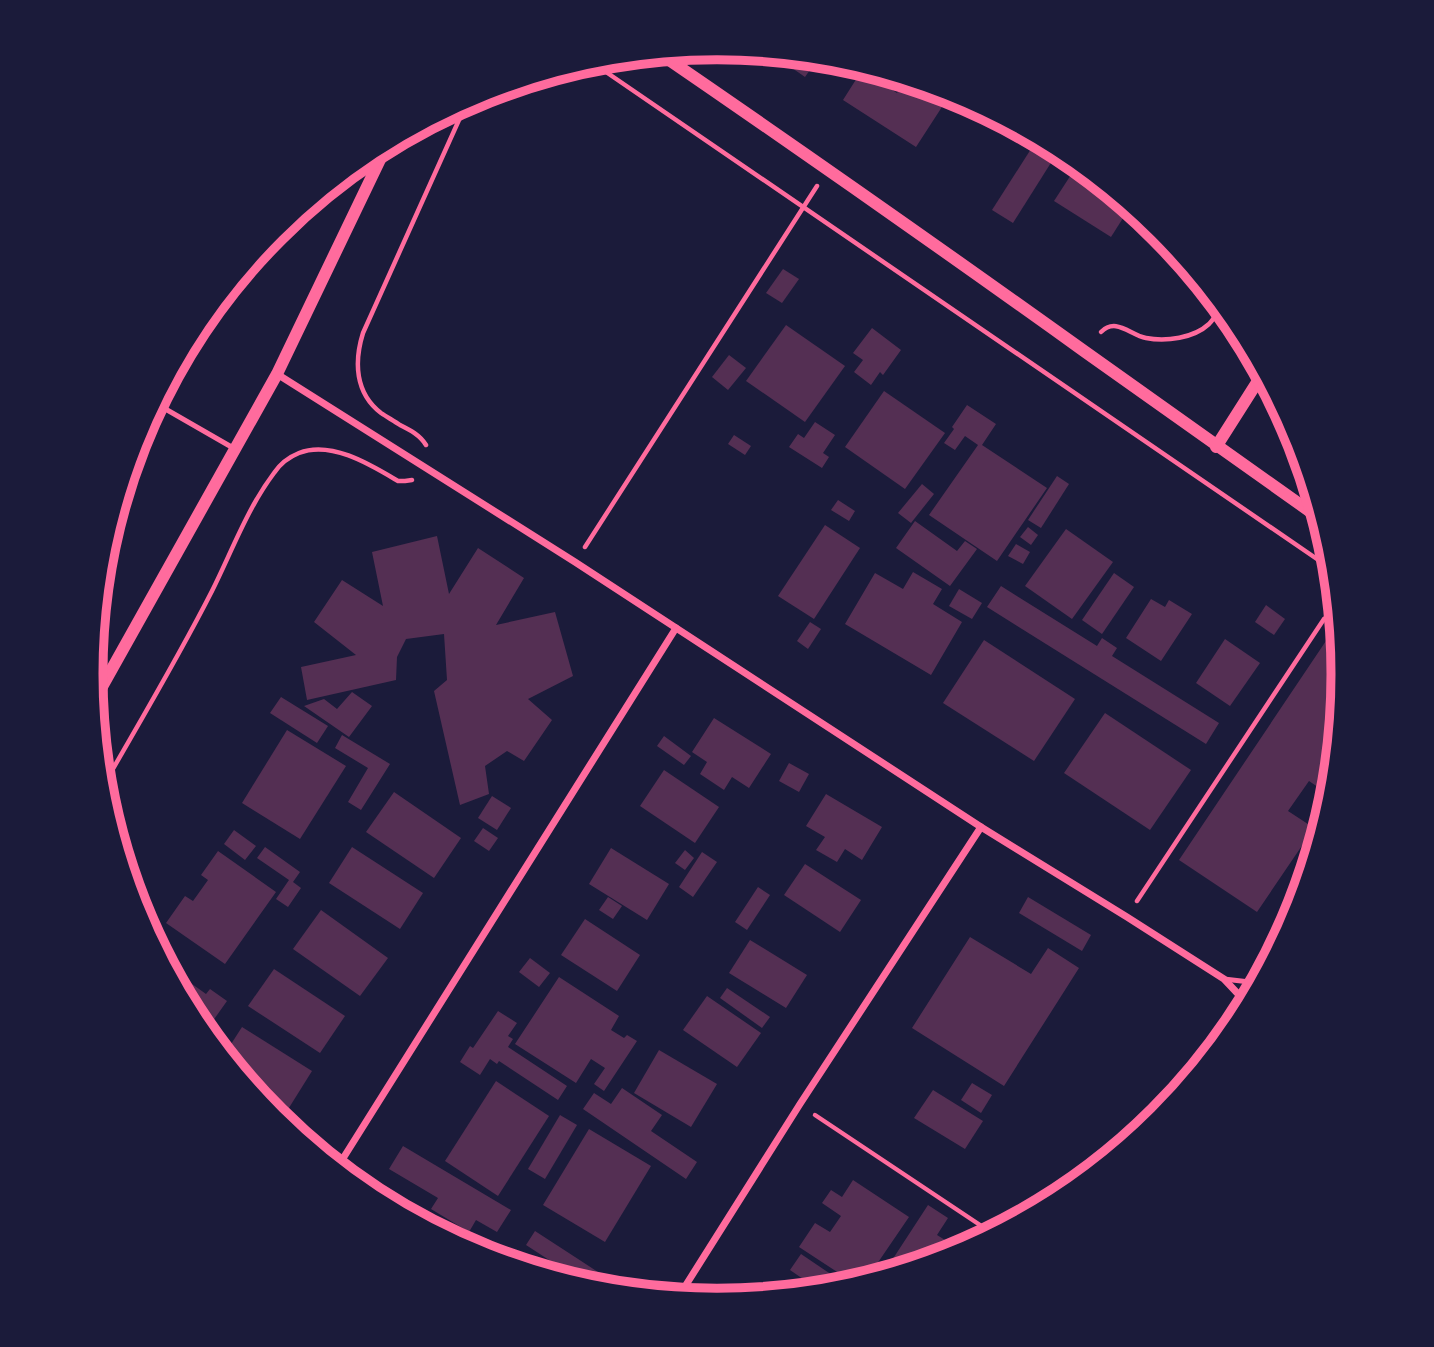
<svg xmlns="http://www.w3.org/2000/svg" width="1434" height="1347" font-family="'Nunito Sans',sans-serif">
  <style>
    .building { fill: #542f53 }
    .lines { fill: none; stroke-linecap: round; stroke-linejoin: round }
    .path { stroke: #ff6b9d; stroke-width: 4.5 }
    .service { stroke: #ff6b9d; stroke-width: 5 }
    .minor { stroke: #ff6b9d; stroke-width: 7 }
    .tertiary { stroke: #ff6b9d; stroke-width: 12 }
    .rim { fill: none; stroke: #ff6b9d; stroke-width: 9 }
  </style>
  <rect width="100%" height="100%" fill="#1b1b3a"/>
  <g class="building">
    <path d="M 769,52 L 786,54 L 819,57 L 805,77 Z"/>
    <path d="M 862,70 L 897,93 L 906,80 L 951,93 L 916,147 L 843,100 Z"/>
    <path d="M 1038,138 L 1059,150 L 1013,223 L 992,210 Z"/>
    <path d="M 1078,164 L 1130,207 L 1111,237 L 1054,201 Z"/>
    <path d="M 783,269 L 799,279 L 782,303 L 766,293 Z"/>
    <path d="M 786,325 L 845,366 L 805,422 L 746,381 Z"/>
    <path d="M 872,328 L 901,350 L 883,375 L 880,372 L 871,385 L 854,372 L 863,360 L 853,353 Z"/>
    <path d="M 729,355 L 746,368 L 728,390 L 712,377 Z"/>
    <path d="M 884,391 L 945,433 L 905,489 L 845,447 Z"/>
    <path d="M 967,405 L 996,424 L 982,445 L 1047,488 L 997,561 L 929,515 L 978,445 L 965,436 L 955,450 L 944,443 L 954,429 L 952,427 Z"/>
    <path d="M 815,422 L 835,435 L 823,453 L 829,457 L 822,468 L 789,447 L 798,434 L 804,438 Z"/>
    <path d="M 734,435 L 751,446 L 745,455 L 728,444 Z"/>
    <path d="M 1057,476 L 1069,484 L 1041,528 L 1028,520 Z"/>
    <path d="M 922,484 L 934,494 L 911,523 L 898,513 Z"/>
    <path d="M 838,500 L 855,511 L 849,521 L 831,510 Z"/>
    <path d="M 915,521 L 957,551 L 965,541 L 977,549 L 950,586 L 896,548 Z"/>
    <path d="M 825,525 L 860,548 L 814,619 L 778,596 Z"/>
    <path d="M 1028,527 L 1038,535 L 1031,545 L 1020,537 Z"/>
    <path d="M 1066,529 L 1113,562 L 1072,619 L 1025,586 Z"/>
    <path d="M 437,536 L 449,594 L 478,548 L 524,578 L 496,625 L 555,612 L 573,676 L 528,699 L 552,720 L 524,761 L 507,751 L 485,766 L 489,794 L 460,805 L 434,691 L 447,680 L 444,634 L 406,639 L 397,657 L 396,680 L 307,700 L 301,667 L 356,655 L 314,622 L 342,580 L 383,606 L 372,552 Z"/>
    <path d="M 1016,544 L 1030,552 L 1023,564 L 1008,556 Z"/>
    <path d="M 913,572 L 942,589 L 933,604 L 962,622 L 931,675 L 845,624 L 875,573 L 903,589 Z"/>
    <path d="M 1114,573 L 1134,587 L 1102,634 L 1082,620 Z"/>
    <path d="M 1001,586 L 1097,646 L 1102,638 L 1117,648 L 1112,656 L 1219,723 L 1206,744 L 987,607 Z"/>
    <path d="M 959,589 L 982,603 L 972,619 L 949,606 Z"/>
    <path d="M 1151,599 L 1165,607 L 1169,600 L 1192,614 L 1161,661 L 1126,638 Z"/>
    <path d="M 1266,605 L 1285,619 L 1274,635 L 1255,622 Z"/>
    <path d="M 810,622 L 821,629 L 808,649 L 797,641 Z"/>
    <path d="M 1336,626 L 1339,628 L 1343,674 L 1331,796 L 1309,781 L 1288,811 L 1314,828 L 1257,912 L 1179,860 Z"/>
    <path d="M 1225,639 L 1260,663 L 1230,706 L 1196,683 Z"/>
    <path d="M 984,640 L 1075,699 L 1034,761 L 943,703 Z"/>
    <path d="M 352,692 L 372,706 L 349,737 L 304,706 L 324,699 L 337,709 Z"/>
    <path d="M 281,697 L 328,726 L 317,743 L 270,713 Z"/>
    <path d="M 1105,713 L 1191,770 L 1150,830 L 1064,773 Z"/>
    <path d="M 714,718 L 771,754 L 749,788 L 732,777 L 724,790 L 700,774 L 707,762 L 692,752 Z"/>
    <path d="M 287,730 L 346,766 L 300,839 L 242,803 Z"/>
    <path d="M 342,735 L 390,764 L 361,810 L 348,802 L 368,768 L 335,748 Z"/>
    <path d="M 664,736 L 691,756 L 684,765 L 657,746 Z"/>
    <path d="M 789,763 L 809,774 L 799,792 L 779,781 Z"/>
    <path d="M 664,770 L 719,807 L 695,843 L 640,806 Z"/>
    <path d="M 394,792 L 461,838 L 434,878 L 366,832 Z"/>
    <path d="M 826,794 L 882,827 L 862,860 L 845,849 L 837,862 L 816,850 L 825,837 L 806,826 Z"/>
    <path d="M 492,796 L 511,808 L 497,830 L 478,818 Z"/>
    <path d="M 483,828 L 498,838 L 489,851 L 474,841 Z"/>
    <path d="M 234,830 L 256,846 L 245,860 L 224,844 Z"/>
    <path d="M 265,847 L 300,872 L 293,882 L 301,888 L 288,907 L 276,899 L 289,880 L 257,858 Z"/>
    <path d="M 352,847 L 423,893 L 400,929 L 329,883 Z"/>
    <path d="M 611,848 L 669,884 L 647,920 L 589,884 Z"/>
    <path d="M 685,850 L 694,858 L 685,870 L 675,863 Z"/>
    <path d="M 218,851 L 276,892 L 225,964 L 166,923 L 185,896 L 193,901 L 208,880 L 201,875 Z"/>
    <path d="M 702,852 L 717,862 L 693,897 L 679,887 Z"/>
    <path d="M 805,864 L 861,900 L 840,932 L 784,895 Z"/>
    <path d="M 758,887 L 770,895 L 747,930 L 735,922 Z"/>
    <path d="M 608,897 L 622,906 L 613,919 L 599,910 Z"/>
    <path d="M 1028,897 L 1091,935 L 1082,951 L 1019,913 Z"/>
    <path d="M 1300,898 L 1295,914 L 1282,939 L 1275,935 Z"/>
    <path d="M 321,910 L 388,958 L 360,996 L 293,949 Z"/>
    <path d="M 585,919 L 640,955 L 617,991 L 561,955 Z"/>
    <path d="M 970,937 L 1031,974 L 1048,948 L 1079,968 L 1004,1086 L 912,1028 Z"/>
    <path d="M 750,940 L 807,975 L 786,1008 L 729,973 Z"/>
    <path d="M 530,958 L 550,973 L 539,987 L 519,972 Z"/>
    <path d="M 167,966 L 206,994 L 210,989 L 227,1001 L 205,1032 L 196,1021 Z"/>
    <path d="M 274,969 L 345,1016 L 320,1053 L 248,1006 Z"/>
    <path d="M 559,977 L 619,1016 L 611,1030 L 624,1038 L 627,1035 L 637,1041 L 604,1091 L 594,1084 L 605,1068 L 591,1059 L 576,1083 L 515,1044 Z"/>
    <path d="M 727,988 L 770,1017 L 762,1028 L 720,998 Z"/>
    <path d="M 707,996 L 761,1033 L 737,1067 L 683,1030 Z"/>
    <path d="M 498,1011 L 517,1023 L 508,1036 L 513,1039 L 508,1047 L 567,1086 L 558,1100 L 499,1061 L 497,1064 L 490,1059 L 480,1075 L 460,1062 L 470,1046 L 473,1048 Z"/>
    <path d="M 242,1027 L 312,1071 L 287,1111 L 251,1088 L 224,1055 Z"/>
    <path d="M 659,1050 L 717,1084 L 691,1127 L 634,1093 Z"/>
    <path d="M 496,1081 L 549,1116 L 498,1196 L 445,1161 Z"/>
    <path d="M 972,1083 L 992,1095 L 981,1113 L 961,1100 Z"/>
    <path d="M 622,1088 L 662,1115 L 651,1131 L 697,1162 L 686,1179 L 583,1109 L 594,1093 L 611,1104 Z"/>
    <path d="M 933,1090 L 983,1121 L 965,1149 L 914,1118 Z"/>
    <path d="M 560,1115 L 577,1125 L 545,1179 L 528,1169 Z"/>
    <path d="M 589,1129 L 651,1166 L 605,1242 L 543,1205 Z"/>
    <path d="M 403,1146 L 511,1210 L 497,1232 L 476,1220 L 469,1232 L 431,1209 L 438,1198 L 389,1169 Z"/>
    <path d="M 853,1180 L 909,1217 L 866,1280 L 854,1283 L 799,1247 L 815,1223 L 830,1232 L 841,1216 L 822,1203 L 831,1190 L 842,1197 Z"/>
    <path d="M 928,1205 L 948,1218 L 937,1235 L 961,1250 L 926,1261 L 922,1258 L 918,1264 L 883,1274 Z"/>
    <path d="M 535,1231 L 575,1257 L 627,1291 L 594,1288 L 562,1277 L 566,1271 L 526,1245 Z"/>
    <path d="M 801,1254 L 835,1277 L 827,1289 L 819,1290 L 790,1270 Z"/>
    <path d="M 526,1256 L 552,1274 L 552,1275 L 520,1265 Z"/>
  </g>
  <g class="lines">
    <g class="path">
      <path d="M 590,61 L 1333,570"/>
      <path d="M 1101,332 C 1116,317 1130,335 1146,338 C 1166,342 1194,338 1209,324 C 1214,319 1218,312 1222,306"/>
      <path d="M 426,445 C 420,435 410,430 400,425 C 394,421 387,417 381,413 C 355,393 354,362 363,333 L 463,111 L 470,99"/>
      <path d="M 585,547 L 817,186"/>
      <path d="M 102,788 C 139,723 178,658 212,591 C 232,551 247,509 274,473 C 280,464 289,457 299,453 C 331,440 371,465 398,481 L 405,481 L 412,480"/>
      <path d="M 1137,901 L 1324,619 L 1337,611"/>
      <path d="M 815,1115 L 992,1233"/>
    </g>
    <g class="service">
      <path d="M 155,403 L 235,449"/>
      <path d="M 1224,979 L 1258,983"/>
    </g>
    <g class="minor">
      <path d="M 277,374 L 575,562 L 981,827 L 1127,917 L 1224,979 L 1240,996 L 1245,1007"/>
      <path d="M 337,1168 L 676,628"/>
      <path d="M 679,1296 L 800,1104 L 981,827"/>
    </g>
    <g class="tertiary">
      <path d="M 659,53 C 802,151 943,250 1084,351 C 1163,407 1242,464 1322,520"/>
      <path d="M 1216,447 L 1263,373"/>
      <path d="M 94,701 L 277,374 L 388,143"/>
    </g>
  </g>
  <path d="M0 0H1434V1347H0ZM103 674a614 614 0 1 1 1228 0a614 614 0 1 1-1228 0Z" fill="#1b1b3a" fill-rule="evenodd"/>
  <path class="rim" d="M103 674a614 614 0 1 1 1228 0a614 614 0 1 1-1228 0Z"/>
</svg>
